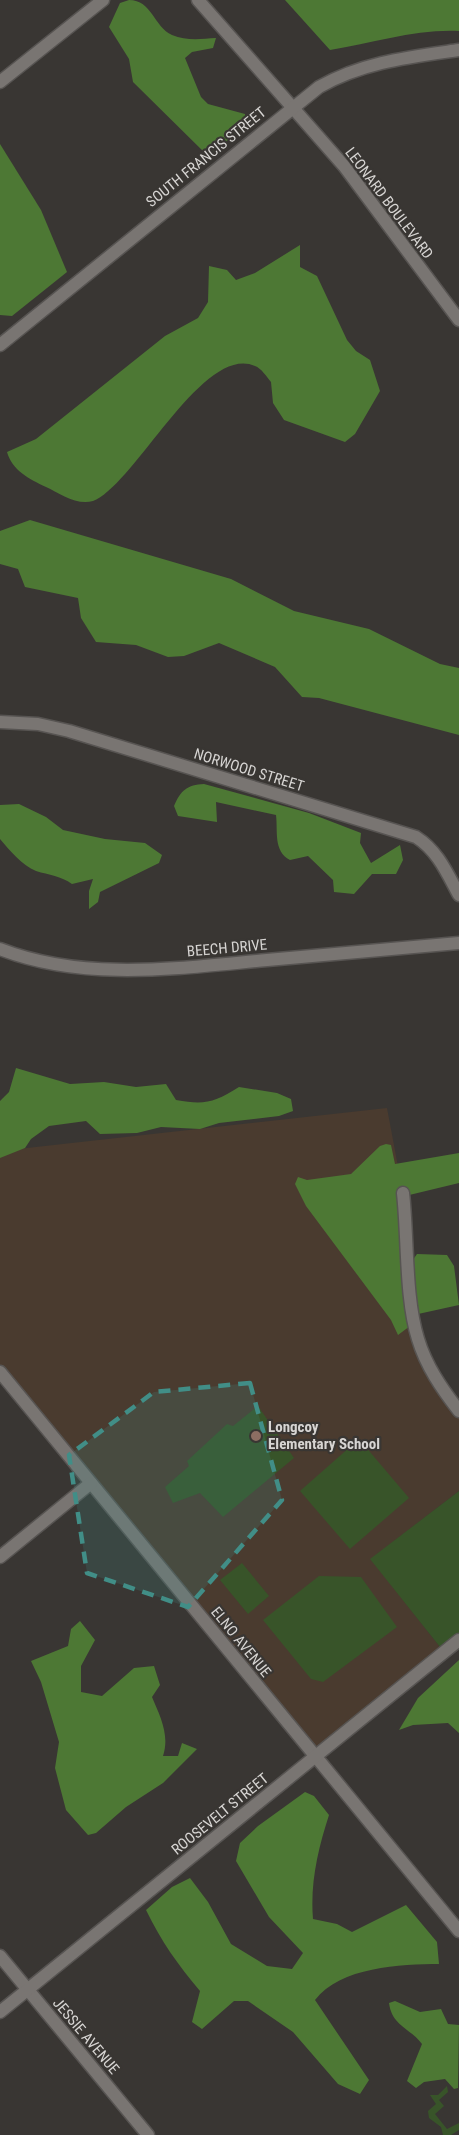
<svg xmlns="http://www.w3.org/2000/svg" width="459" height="2135" font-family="'Roboto Condensed',sans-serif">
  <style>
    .education { fill: #4a3b2f }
    .green { fill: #385429 }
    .forest { fill: #4d7834 }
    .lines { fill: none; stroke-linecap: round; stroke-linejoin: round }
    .minor-casing { stroke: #575452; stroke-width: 15 }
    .minor { stroke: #797572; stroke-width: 12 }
    .marked { fill: #418e87; fill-opacity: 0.2; stroke: #418e87; stroke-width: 4.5; stroke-dasharray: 12 8; stroke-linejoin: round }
    .education-dot { fill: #8d6e63; stroke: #393633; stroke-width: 2 }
    .labels { text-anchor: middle; stroke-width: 4.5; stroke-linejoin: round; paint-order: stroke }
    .street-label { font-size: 15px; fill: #d7d5d3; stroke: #393633 }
    .poi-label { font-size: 15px; font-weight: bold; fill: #d7d5d3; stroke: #393633; text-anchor: start }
  </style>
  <rect width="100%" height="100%" fill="#393633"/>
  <path class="education" d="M 387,1108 L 403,1193 L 418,1339 L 459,1411 L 459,1491 L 371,1559 L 444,1652 L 315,1756 L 0,1372 L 0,1151 Z"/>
  <g class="green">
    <path d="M 258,1406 L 294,1458 L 223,1517 L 200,1493 L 173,1503 L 165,1487 L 189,1466 L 187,1461 L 227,1424 L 233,1426 Z"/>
    <path d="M 359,1439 L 409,1498 L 350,1549 L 300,1491 Z"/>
    <path d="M 459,1491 L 459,1640 L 444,1652 L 370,1559 Z"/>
    <path d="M 242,1563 L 269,1596 L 248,1614 L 220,1580 Z"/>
    <path d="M 319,1576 L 361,1577 L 397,1627 L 323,1682 L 311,1679 L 263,1620 Z"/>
    <path d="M 447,2086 L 448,2092 L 439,2100 L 444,2106 L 435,2114 L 447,2129 L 459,2123 L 459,2130 L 451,2135 L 443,2135 L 441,2127 L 429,2118 L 428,2111 L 436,2104 L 430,2095 L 438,2095 Z"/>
  </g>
  <g class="forest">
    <path d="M 129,0 C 152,0 154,27 172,35 C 186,41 201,39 216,38 L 213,48 L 192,52 L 185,58 L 201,97 L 208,104 L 245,114 L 246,121 L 239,132 L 208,156 L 133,82 L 129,59 L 109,27 L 120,3 Z"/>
    <path d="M 285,0 L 459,0 L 459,31 C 416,29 373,43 330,50 Z"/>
    <path d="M 0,144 L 41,210 L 67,272 L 12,316 L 0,315 Z"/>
    <path d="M 300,245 L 300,267 L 317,276 L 347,340 L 356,351 L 370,360 L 380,391 L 355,434 L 345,442 L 284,420 L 273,403 L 271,382 C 267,377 261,368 255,366 C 203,343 134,486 93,501 C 77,506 59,493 46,487 C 29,479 12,470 7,452 L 36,439 L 165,336 L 198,318 L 208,302 L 209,266 L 227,270 L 236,280 L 255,273 Z"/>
    <path d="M 30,520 L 231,579 L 294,611 L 369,629 L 440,664 L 459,668 L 459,735 L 319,698 L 302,697 L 275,667 L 219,643 L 184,656 L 168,657 L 136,645 L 96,642 L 81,618 L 78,598 L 25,587 L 18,569 L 0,564 L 0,531 Z"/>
    <path d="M 204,784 L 309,813 L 361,833 L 360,843 L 371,863 L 400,845 L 403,860 L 396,874 L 372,874 L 354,894 L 334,892 L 333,880 L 308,856 L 290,860 C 273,851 278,831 276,815 L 216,802 L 217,822 L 178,816 L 174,806 C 181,790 187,785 204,784 Z"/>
    <path d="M 19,804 L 46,817 L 63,830 L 105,839 L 145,843 L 162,855 L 159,863 L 100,892 L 98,902 L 89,909 L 89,891 L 93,879 L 72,884 C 61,876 49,875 36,871 C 22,865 10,851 0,839 L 0,805 Z"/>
    <path d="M 16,1068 L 70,1084 L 104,1082 L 136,1087 L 166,1084 L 176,1100 C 204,1105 214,1103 239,1087 L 277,1093 L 291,1099 L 293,1111 L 279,1116 L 219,1123 L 200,1129 L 161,1127 L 137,1133 L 100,1134 L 86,1121 L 49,1126 L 31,1139 L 25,1148 L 0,1158 L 0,1101 L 9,1092 Z"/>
    <path d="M 386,1144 L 391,1145 L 395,1164 L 459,1153 L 459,1183 L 401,1197 L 405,1271 L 417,1254 L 447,1255 L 454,1266 L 459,1305 L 409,1316 L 410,1326 L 398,1335 L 391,1320 L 306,1206 L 295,1184 L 298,1177 L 307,1180 L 351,1174 L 380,1146 Z"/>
    <path d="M 80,1621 L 95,1640 L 81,1666 L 81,1692 L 102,1696 L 134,1668 L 154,1666 L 160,1685 L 152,1697 C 160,1716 170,1735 163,1756 L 178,1756 L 182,1743 L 197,1749 L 163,1783 L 126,1807 L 96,1833 L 88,1835 L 66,1810 L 55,1768 L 59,1742 L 41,1682 L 31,1661 L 68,1646 L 71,1629 Z"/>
    <path d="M 459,1660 L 459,1733 L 448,1723 L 413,1725 L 399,1730 L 418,1698 Z"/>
    <path d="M 305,1792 L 314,1796 L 329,1815 C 318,1849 310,1883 313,1919 L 337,1924 L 352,1932 L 406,1905 L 437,1942 L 439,1964 C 401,1964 340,1967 315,2000 L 369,2080 L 360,2094 L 338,2084 L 293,2032 L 248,2001 L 234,2001 L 202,2029 L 192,2022 L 200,1991 C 178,1965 161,1941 146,1910 L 172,1887 L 190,1878 L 208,1902 L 231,1944 L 267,1966 L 292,1969 L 303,1953 L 269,1917 L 236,1861 L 240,1843 L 258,1826 Z"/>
    <path d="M 395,2001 L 420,2012 L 441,2009 L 448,2024 L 459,2025 L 458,2088 L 454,2089 L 445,2079 L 424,2082 L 416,2088 L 407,2081 L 422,2044 C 410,2028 392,2026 389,2003 Z"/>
  </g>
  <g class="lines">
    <g class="minor-casing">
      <g id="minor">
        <path d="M 198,0 L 344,166 L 459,320"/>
        <path d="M 0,82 L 103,0"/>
        <path d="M 0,345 L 319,87 C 363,62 410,57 459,50"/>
        <path d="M 0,722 L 38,724 L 69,731 L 416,837 C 438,851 447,873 459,895"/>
        <path d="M 0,949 C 85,982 179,968 267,960 C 331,954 395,949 459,943"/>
        <path d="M 403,1193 C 408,1237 405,1298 418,1339 C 426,1366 442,1389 459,1411"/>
        <path d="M 0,1372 L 459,1931"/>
        <path d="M 0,1557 L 91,1483"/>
        <path d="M 0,1956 L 148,2135"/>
        <path d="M 0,2012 L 459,1640"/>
      </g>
    </g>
    <use href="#minor" class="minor"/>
  </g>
  <path class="marked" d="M 250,1383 L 282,1500 L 188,1607 L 87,1573 L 69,1455 L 154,1392 Z"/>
  <circle class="education-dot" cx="256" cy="1436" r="6"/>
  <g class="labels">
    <g class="street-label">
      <text transform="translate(206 157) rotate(-39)" y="5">SOUTH FRANCIS STREET</text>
      <text transform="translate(389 203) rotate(53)" y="5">LEONARD BOULEVARD</text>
      <text transform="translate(249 770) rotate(17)" y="5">NORWOOD STREET</text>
      <text transform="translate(227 948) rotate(-5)" y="5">BEECH DRIVE</text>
      <text transform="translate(241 1642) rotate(51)" y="5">ELNO AVENUE</text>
      <text transform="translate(220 1814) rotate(-39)" y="5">ROOSEVELT STREET</text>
      <text transform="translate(86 2036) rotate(50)" y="5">JESSIE AVENUE</text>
    </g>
    <g class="poi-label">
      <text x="268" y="1432">Longcoy<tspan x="268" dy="17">Elementary School</tspan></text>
    </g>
  </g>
</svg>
